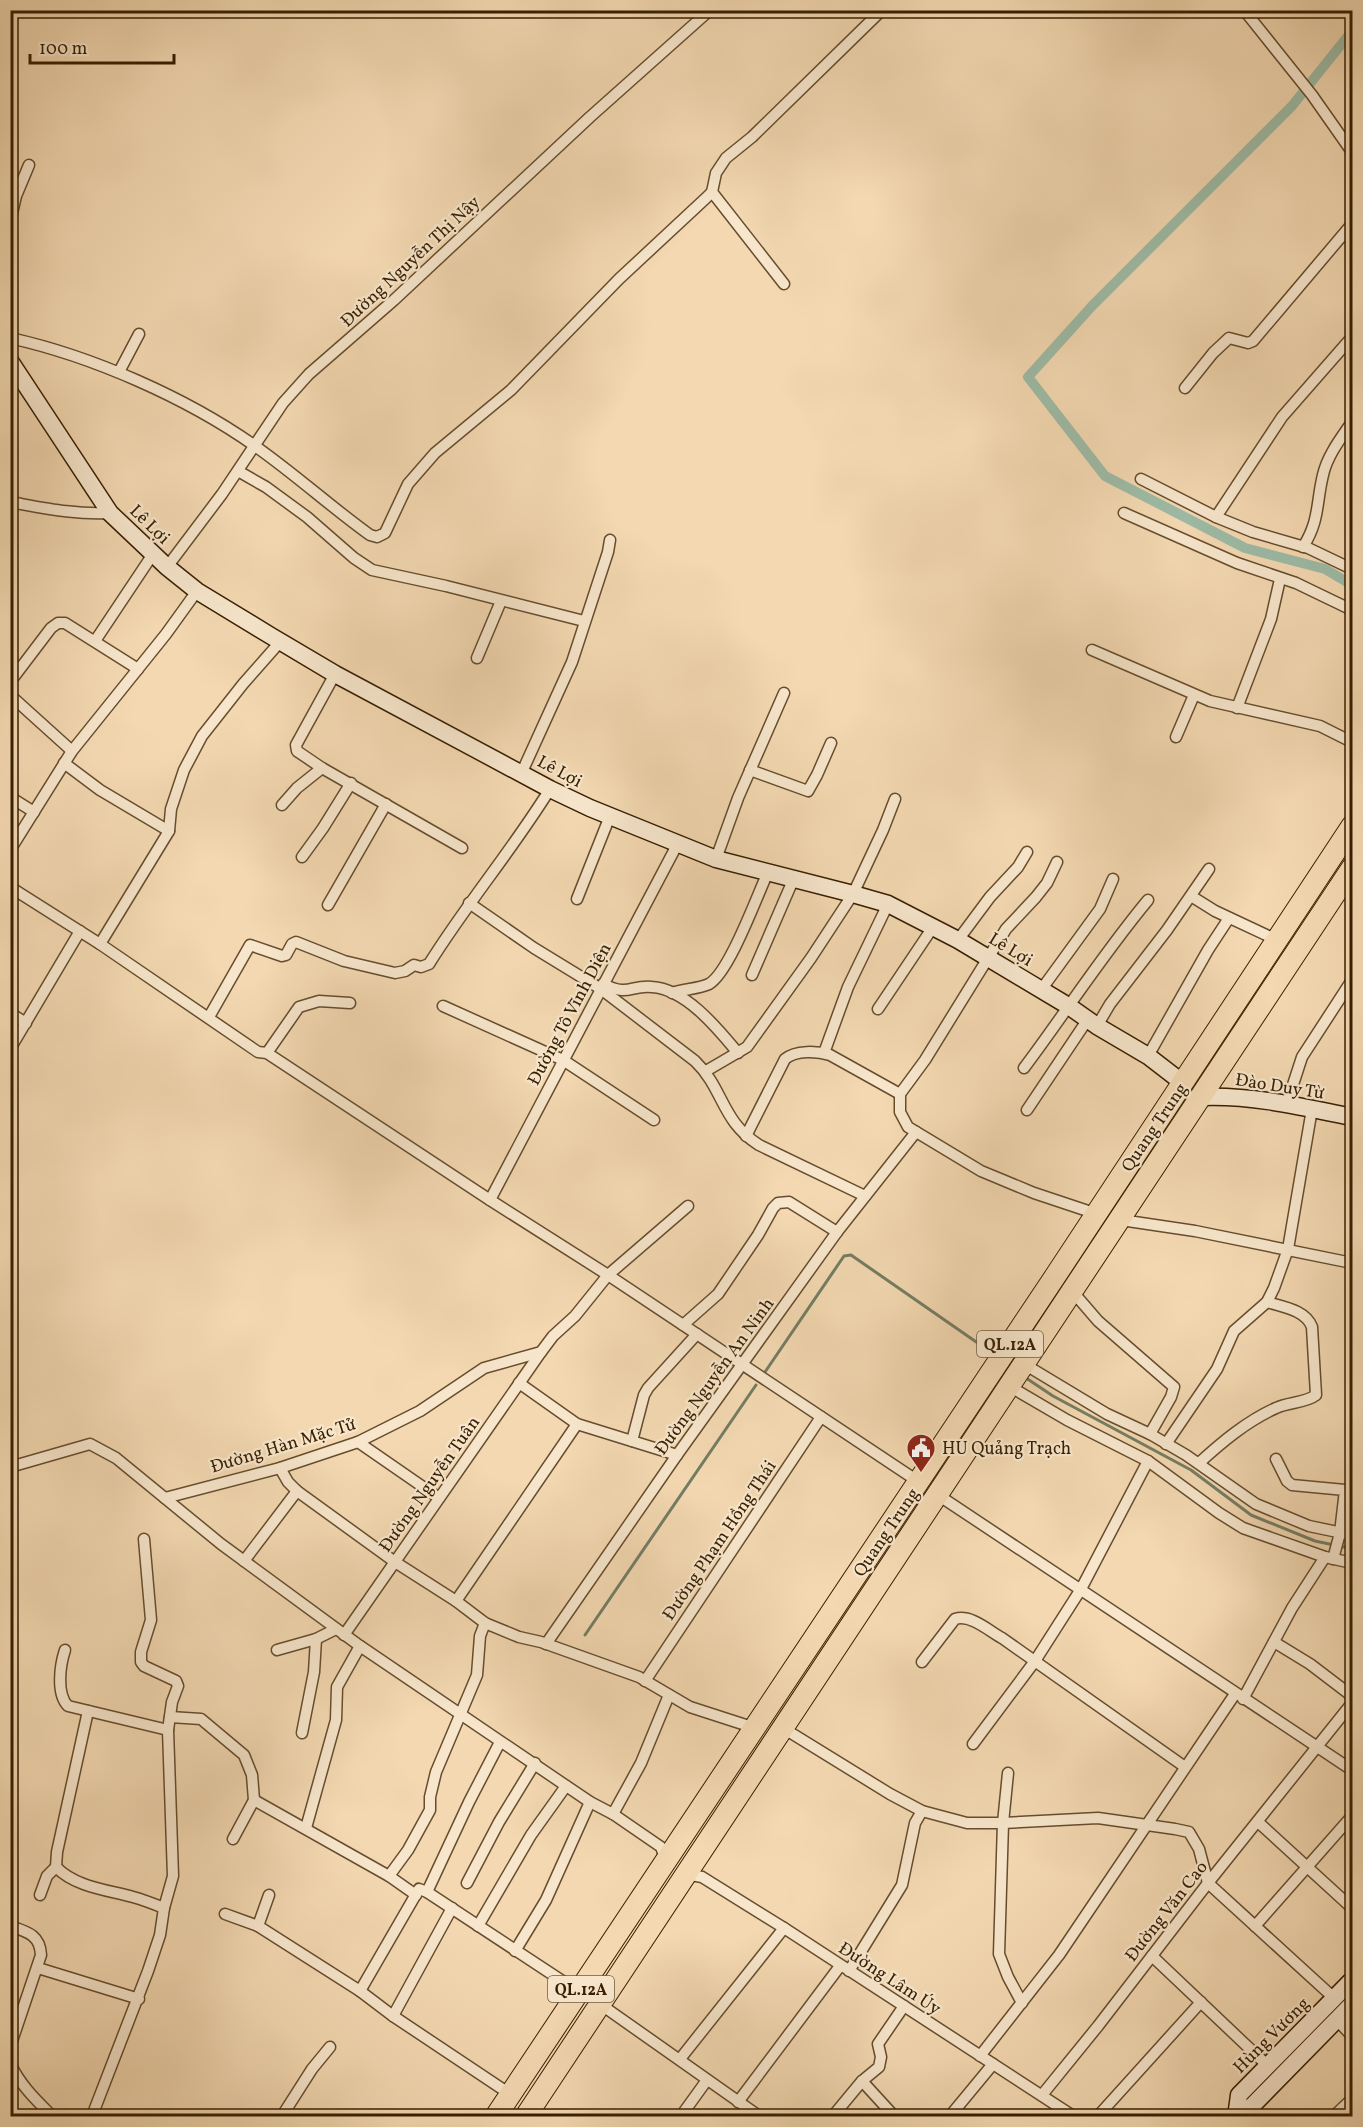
<svg xmlns="http://www.w3.org/2000/svg" width="1363" height="2127" font-family="Vollkorn,serif">
  <style>
    .lines { fill: none; stroke-linecap: round; stroke-linejoin: round }
    .stream { stroke: #747d64; stroke-width: 3 }
    .canal { stroke: #9dbba6; stroke-width: 10 }
    .street-casing { stroke: #664d2d; stroke-width: 13 }
    .secondary-casing { stroke: #371f01; stroke-width: 19 }
    .highway-casing { stroke: #371f01; stroke-width: 23 }
    .street { stroke: #f7e6cc; stroke-width: 10 }
    .secondary { stroke: #f7e6cc; stroke-width: 16 }
    .highway { stroke: #f3d8b1; stroke-width: 21 }
    .labels { text-anchor: middle; stroke-width: 4.5; stroke-linejoin: round; paint-order: stroke }
    .shield { fill: #f7e6cc; stroke: #715b3e; stroke-width: 1.5 }
    .shield-label { font-size: 16px; font-weight: bold; fill: #371f01 }
    .street-label { font-size: 18px; fill: #371f01; stroke: #f7e6cc }
    .poi-label { font-size: 18px; fill: #371f01; stroke: #f7e6cc; text-anchor: start }
  </style>
  <rect width="100%" height="100%" fill="#f3d8b1"/>
  <filter id="stains"><feTurbulence type="fractalNoise" baseFrequency=".00333" numOctaves="4"/><feColorMatrix values="0 0 0 0 .2 0 0 0 0 .09 0 0 0 0 .02 0 0 0 .5 -.17"/></filter>
  <radialGradient id="worn" r=".72"><stop offset=".6" stop-color="#630" stop-opacity="0"/><stop offset="1" stop-color="#630" stop-opacity=".3"/></radialGradient>
  <g class="lines">
    <g class="stream">
      <path d="M 765,1372 L 844,1256 L 851,1255 L 995,1355"/>
      <path d="M 1026,1378 L 1053,1396 L 1191,1470 L 1251,1515 L 1315,1541 L 1334,1545"/>
      <path d="M 1340,1546 L 1352,1549"/>
      <path d="M 585,1635 L 756,1385"/>
    </g>
    <path class="canal" d="M 1352,31 L 1292,106 L 1092,306 L 1028,377 L 1105,476 L 1245,548 L 1325,569 L 1352,585"/>
    <g class="street-casing">
      <g id="street">
        <path d="M 1244,10 L 1312,95 L 1352,152"/>
        <path d="M 712,192 L 784,284"/>
        <path d="M 10,222 L 16,196 L 29,165"/>
        <path d="M 10,338 C 92,356 187,398 255,446 C 295,474 331,507 370,535 L 377,537 L 385,533 L 408,484 L 435,453 L 511,390 L 619,279 L 706,198 L 712,192 L 716,173 L 726,158 L 752,137 L 882,10"/>
        <path d="M 119,372 L 139,334"/>
        <path d="M 1185,388 L 1213,353 L 1229,338 L 1248,343 L 1253,341 L 1352,224"/>
        <path d="M 238,471 L 266,487 L 307,517 L 354,558 L 372,570 L 446,586 L 584,621"/>
        <path d="M 1141,479 L 1216,517 L 1253,532 L 1308,548 L 1352,569"/>
        <path d="M 10,502 C 44,508 76,515 110,513"/>
        <path d="M 1124,513 L 1237,563 L 1296,583 L 1352,610"/>
        <path d="M 1216,517 L 1282,417 L 1352,337"/>
        <path d="M 1303,547 C 1320,520 1316,503 1323,475 C 1327,456 1341,438 1352,422"/>
        <path d="M 167,567 L 222,494 L 283,403 L 309,374 L 394,300 L 590,117 L 710,10"/>
        <path d="M 95,641 L 153,554"/>
        <path d="M 1092,650 L 1210,701 L 1320,726 L 1352,742"/>
        <path d="M 477,658 L 501,601"/>
        <path d="M 335,674 L 296,745 L 297,751 L 322,768 L 462,848"/>
        <path d="M 10,682 L 51,628 L 58,623 L 65,623 L 138,669"/>
        <path d="M 10,695 L 72,751"/>
        <path d="M 1237,708 L 1271,619 L 1280,579"/>
        <path d="M 1176,737 L 1194,695"/>
        <path d="M 64,763 L 100,790 L 169,831"/>
        <path d="M 750,770 L 808,791 L 817,775 L 831,743"/>
        <path d="M 522,772 L 572,662 L 608,552 L 610,540"/>
        <path d="M 10,797 L 34,812"/>
        <path d="M 282,805 L 297,788 L 322,768"/>
        <path d="M 10,850 L 72,751 L 166,634 L 197,591"/>
        <path d="M 302,857 L 323,828 L 351,783"/>
        <path d="M 716,859 L 738,798 L 784,693"/>
        <path d="M 1057,862 L 1047,883 L 1036,897 L 1006,929 L 925,1060 L 900,1094 L 900,1112 L 908,1127 L 981,1171 L 1034,1193 L 1097,1214"/>
        <path d="M 10,887 L 100,944 L 258,1052 L 267,1053 L 490,1200 L 608,1275 L 919,1482"/>
        <path d="M 1191,896 L 1215,911 L 1277,940"/>
        <path d="M 577,899 L 610,816"/>
        <path d="M 469,903 L 534,948 L 601,989 L 695,1061 C 724,1089 721,1121 759,1145 L 865,1196"/>
        <path d="M 328,905 L 386,804"/>
        <path d="M 958,940 L 990,897 L 1018,867 L 1027,852"/>
        <path d="M 100,944 L 169,831 L 171,809 L 184,770 L 202,736 L 243,684 L 280,642"/>
        <path d="M 752,975 L 794,878"/>
        <path d="M 603,984 C 630,997 629,985 652,987 C 686,989 718,1029 738,1053"/>
        <path d="M 1041,990 L 1100,909 L 1113,879"/>
        <path d="M 672,993 C 684,989 698,989 709,984 C 729,973 757,896 768,872"/>
        <path d="M 443,1006 L 563,1060 L 654,1120"/>
        <path d="M 878,1009 L 933,927"/>
        <path d="M 10,1013 L 26,1023"/>
        <path d="M 209,1017 L 250,945 L 282,956 L 286,955 L 292,944 L 296,942 L 344,961 L 395,973 L 405,971 L 414,965 L 421,967 L 429,964 C 467,903 513,849 550,789"/>
        <path d="M 1097,1026 L 1110,1004 L 1167,930 L 1209,869"/>
        <path d="M 10,1049 L 80,931"/>
        <path d="M 267,1053 L 299,1007 L 319,1001 L 350,1003"/>
        <path d="M 824,1053 L 848,987 L 888,904"/>
        <path d="M 1148,1056 L 1208,950 L 1229,918"/>
        <path d="M 1024,1068 C 1066,1012 1103,954 1148,900"/>
        <path d="M 706,1071 L 747,1047 L 811,958 L 853,894 L 883,830 L 895,799"/>
        <path d="M 1287,1103 L 1302,1057 L 1352,980"/>
        <path d="M 1027,1110 L 1088,1019"/>
        <path d="M 746,1136 L 785,1059 C 796,1050 817,1051 830,1055 L 900,1094"/>
        <path d="M 490,1200 L 677,845"/>
        <path d="M 1121,1220 L 1195,1231 L 1352,1263"/>
        <path d="M 1073,1292 L 1098,1321 L 1174,1387 L 1171,1397 L 1150,1434"/>
        <path d="M 683,1325 L 718,1294 L 758,1235 L 773,1208 L 778,1203 L 789,1202 L 837,1232"/>
        <path d="M 1024,1364 L 1107,1414 L 1150,1434 L 1186,1455 L 1256,1504 L 1309,1526 L 1352,1535"/>
        <path d="M 519,1383 L 577,1424 L 677,1455"/>
        <path d="M 1009,1386 L 1067,1420 L 1148,1461 L 1219,1513 L 1243,1528 L 1325,1557 L 1352,1563"/>
        <path d="M 632,1441 L 644,1395 L 648,1388 L 697,1334"/>
        <path d="M 358,1442 L 439,1498"/>
        <path d="M 1166,1444 L 1217,1369 L 1234,1331 L 1267,1302 L 1274,1288 L 1288,1249 L 1312,1109"/>
        <path d="M 1276,1459 L 1287,1481 L 1292,1485 L 1345,1490 L 1340,1533 L 1333,1559"/>
        <path d="M 1199,1463 C 1222,1442 1247,1421 1276,1408 C 1288,1402 1306,1403 1316,1395 L 1312,1327 C 1306,1310 1283,1307 1267,1302"/>
        <path d="M 10,1467 L 90,1444 L 116,1458 L 221,1544 L 360,1646 L 590,1802 L 613,1814 L 661,1847 L 666,1861"/>
        <path d="M 280,1468 L 288,1482 L 297,1491 L 395,1562 L 456,1601 L 485,1623 L 519,1637 L 541,1642 L 639,1677 L 690,1707 L 755,1728"/>
        <path d="M 938,1495 L 1352,1770"/>
        <path d="M 165,1498 L 280,1468 L 358,1442 L 420,1411 L 484,1368 L 541,1352 L 553,1336 L 575,1316 L 608,1275 L 688,1206"/>
        <path d="M 244,1561 L 297,1491"/>
        <path d="M 456,1601 L 577,1424"/>
        <path d="M 344,1635 L 541,1352"/>
        <path d="M 1274,1642 L 1310,1664 L 1352,1696"/>
        <path d="M 546,1644 L 677,1455 L 837,1232 L 916,1132"/>
        <path d="M 65,1650 C 60,1665 56,1694 68,1706 L 168,1730"/>
        <path d="M 277,1650 L 316,1639 L 336,1629"/>
        <path d="M 922,1662 L 955,1619 C 971,1614 989,1631 1002,1638 L 1185,1767"/>
        <path d="M 645,1681 L 821,1417"/>
        <path d="M 1243,1699 L 1292,1608 L 1325,1557"/>
        <path d="M 88,1711 L 57,1852 L 56,1867 C 75,1887 108,1890 133,1897 C 144,1900 154,1904 164,1908"/>
        <path d="M 170,1717 L 201,1719 L 244,1755 L 252,1775 L 254,1800 L 233,1839"/>
        <path d="M 783,1728 L 890,1794 L 922,1811 L 967,1823 L 1003,1823 L 1098,1818 L 1175,1829 L 1189,1832 L 1199,1849 L 1208,1883 L 1334,1998"/>
        <path d="M 302,1733 L 314,1672 L 316,1639"/>
        <path d="M 973,1744 L 1035,1661 L 1081,1589 L 1148,1461"/>
        <path d="M 1008,1773 L 1003,1823 L 999,1954 L 1008,1977 L 1022,2003"/>
        <path d="M 254,1800 L 389,1876 L 416,1895"/>
        <path d="M 613,1814 L 641,1763 L 669,1695"/>
        <path d="M 1258,1822 L 1352,1908"/>
        <path d="M 306,1828 L 336,1720 L 337,1687 L 360,1646"/>
        <path d="M 686,1874 L 702,1877 L 784,1928 L 1073,2116"/>
        <path d="M 389,1876 L 408,1850 L 430,1810 L 430,1797 L 436,1772 L 477,1675 L 480,1636 L 485,1623"/>
        <path d="M 467,1883 L 499,1822 L 535,1763"/>
        <path d="M 427,1892 L 469,1802 L 500,1742"/>
        <path d="M 40,1895 L 47,1876 L 56,1867"/>
        <path d="M 225,1914 L 258,1926 L 360,1991 L 393,2016 L 510,2094"/>
        <path d="M 10,1926 C 28,1932 40,1935 41,1955 L 10,2047"/>
        <path d="M 258,1926 L 269,1895"/>
        <path d="M 478,1926 L 531,1835 L 566,1786"/>
        <path d="M 1255,1926 L 1352,1816"/>
        <path d="M 515,1951 L 546,1900 L 590,1802"/>
        <path d="M 1152,1956 L 1267,2065"/>
        <path d="M 38,1968 L 139,1999"/>
        <path d="M 849,1971 L 902,1885 L 915,1823 L 922,1811"/>
        <path d="M 360,1991 L 419,1889 L 427,1892 L 579,1992"/>
        <path d="M 600,2004 L 759,2116"/>
        <path d="M 393,2016 L 452,1908"/>
        <path d="M 1337,2020 L 1352,2036"/>
        <path d="M 980,2056 L 1059,1955 L 1235,1694"/>
        <path d="M 680,2059 L 784,1928"/>
        <path d="M 10,2063 C 20,2085 36,2100 52,2116"/>
        <path d="M 862,2081 L 894,2116"/>
        <path d="M 1042,2095 L 1098,2026 L 1208,1883 L 1352,1703"/>
        <path d="M 738,2102 L 840,1966"/>
        <path d="M 531,2108 L 544,2116"/>
        <path d="M 92,2116 L 148,1971 L 160,1935 L 164,1908 L 173,1876 L 168,1730 L 172,1702 L 178,1686 L 176,1681 L 144,1666 L 141,1662 L 141,1652 L 151,1620 L 144,1539"/>
        <path d="M 282,2116 L 312,2069 L 330,2047"/>
        <path d="M 681,2116 L 707,2080"/>
        <path d="M 833,2116 L 862,2081 L 879,2067 L 881,2057 L 878,2044 L 904,2006"/>
        <path d="M 950,2116 L 993,2064"/>
        <path d="M 1098,2116 L 1201,2002"/>
        <path d="M 1334,2116 L 1352,2099"/>
      </g>
    </g>
    <g class="secondary-casing">
      <g id="secondary">
        <path d="M 10,361 L 110,513 L 167,567 L 197,591 L 271,636 L 335,674 L 550,789 L 590,808 L 716,859 L 853,894 L 888,904 L 958,940 L 1070,1007 L 1097,1026 L 1148,1056 L 1183,1083"/>
        <path d="M 1202,1097 C 1253,1095 1303,1107 1352,1117"/>
        <path d="M 1237,2110 L 1239,2095 L 1352,1980"/>
        <path d="M 1237,2110 L 1250,2108 L 1352,2004"/>
      </g>
    </g>
    <g class="highway-casing">
      <g id="highway">
        <path d="M 496,2116 L 1054,1278 L 1352,826"/>
        <path d="M 526,2116 L 1352,868"/>
      </g>
    </g>
    <use href="#street" class="street"/>
    <use href="#secondary" class="secondary"/>
    <use href="#highway" class="highway"/>
  </g>
  <defs>
    <g id="civic-pin" transform="scale(1.5)"><path d="M0 17L-7.5 6A9.5 9.5 0 1 1 7.5 6Z" fill="#8f2418" stroke="#f7e6cc"/><path d="M-.6-6.5H3V-4.5H.6V-3L4-1V1h2V6H-6V1h2V-1L-.6-3ZM-1.2 2.5V6h2.4V2.5Z" fill="#fff"/></g>
  </defs>
  <g fill-rule="evenodd">
    <use href="#civic-pin" x="921" y="1448"/>
  </g>
  <g class="labels">
    <g class="shield">
      <rect x="977" y="1331" width="66" height="26" rx="4.5"/>
      <rect x="548" y="1976" width="66" height="26" rx="4.5"/>
    </g>
    <g class="shield-label">
      <text x="1010" y="1350">QL.12A</text>
      <text x="581" y="1995">QL.12A</text>
    </g>
    <g class="street-label">
      <text transform="translate(410 261) rotate(-43)" y="6">Đường Nguyễn Thị Nậy</text>
      <text transform="translate(150 524) rotate(44)" y="6">Lê Lợi</text>
      <text transform="translate(560 771) rotate(28)" y="6">Lê Lợi</text>
      <text transform="translate(1011 949) rotate(31)" y="6">Lê Lợi</text>
      <text transform="translate(569 1014) rotate(-62)" y="6">Đường Tô Vĩnh Diện</text>
      <text transform="translate(1280 1086) rotate(9)" y="6">Đào Duy Từ</text>
      <text transform="translate(1154 1127) rotate(-56)" y="6">Quang Trung</text>
      <text transform="translate(714 1376) rotate(-54)" y="6">Đường Nguyễn An Ninh</text>
      <text transform="translate(283 1445) rotate(-17)" y="6">Đường Hàn Mặc Tử</text>
      <text transform="translate(429 1484) rotate(-55)" y="6">Đường Nguyễn Tuân</text>
      <text transform="translate(886 1532) rotate(-56)" y="6">Quang Trung</text>
      <text transform="translate(719 1540) rotate(-56)" y="6">Đường Phạm Hồng Thái</text>
      <text transform="translate(1166 1911) rotate(-52)" y="6">Đường Văn Cao</text>
      <text transform="translate(890 1978) rotate(33)" y="6">Đường Lâm Úy</text>
      <text transform="translate(1271 2035) rotate(-45)" y="6">Hùng Vương</text>
    </g>
    <g class="poi-label">
      <text x="942" y="1454">HU Quảng Trạch</text>
    </g>
  </g>
  <rect width="1363" height="2127" fill="none" stroke="#f3d8b1" stroke-width="36"/>
  <rect x="12" y="12" width="1339" height="2103" fill="none" stroke="#371f01" stroke-width="3"/>
  <rect x="18" y="18" width="1327" height="2091" fill="none" stroke="#371f01" stroke-width="1.5"/>
  <path d="M30 54v9h144v-9" fill="none" stroke="#371f01" stroke-width="3"/>
  <text x="39" y="54" font-size="18" fill="#371f01" stroke="#f7e6cc" stroke-width="4.5" paint-order="stroke">100 m</text>
  <rect width="100%" height="100%" filter="url(#stains)"/>
  <rect width="100%" height="100%" fill="url(#worn)"/>
</svg>
